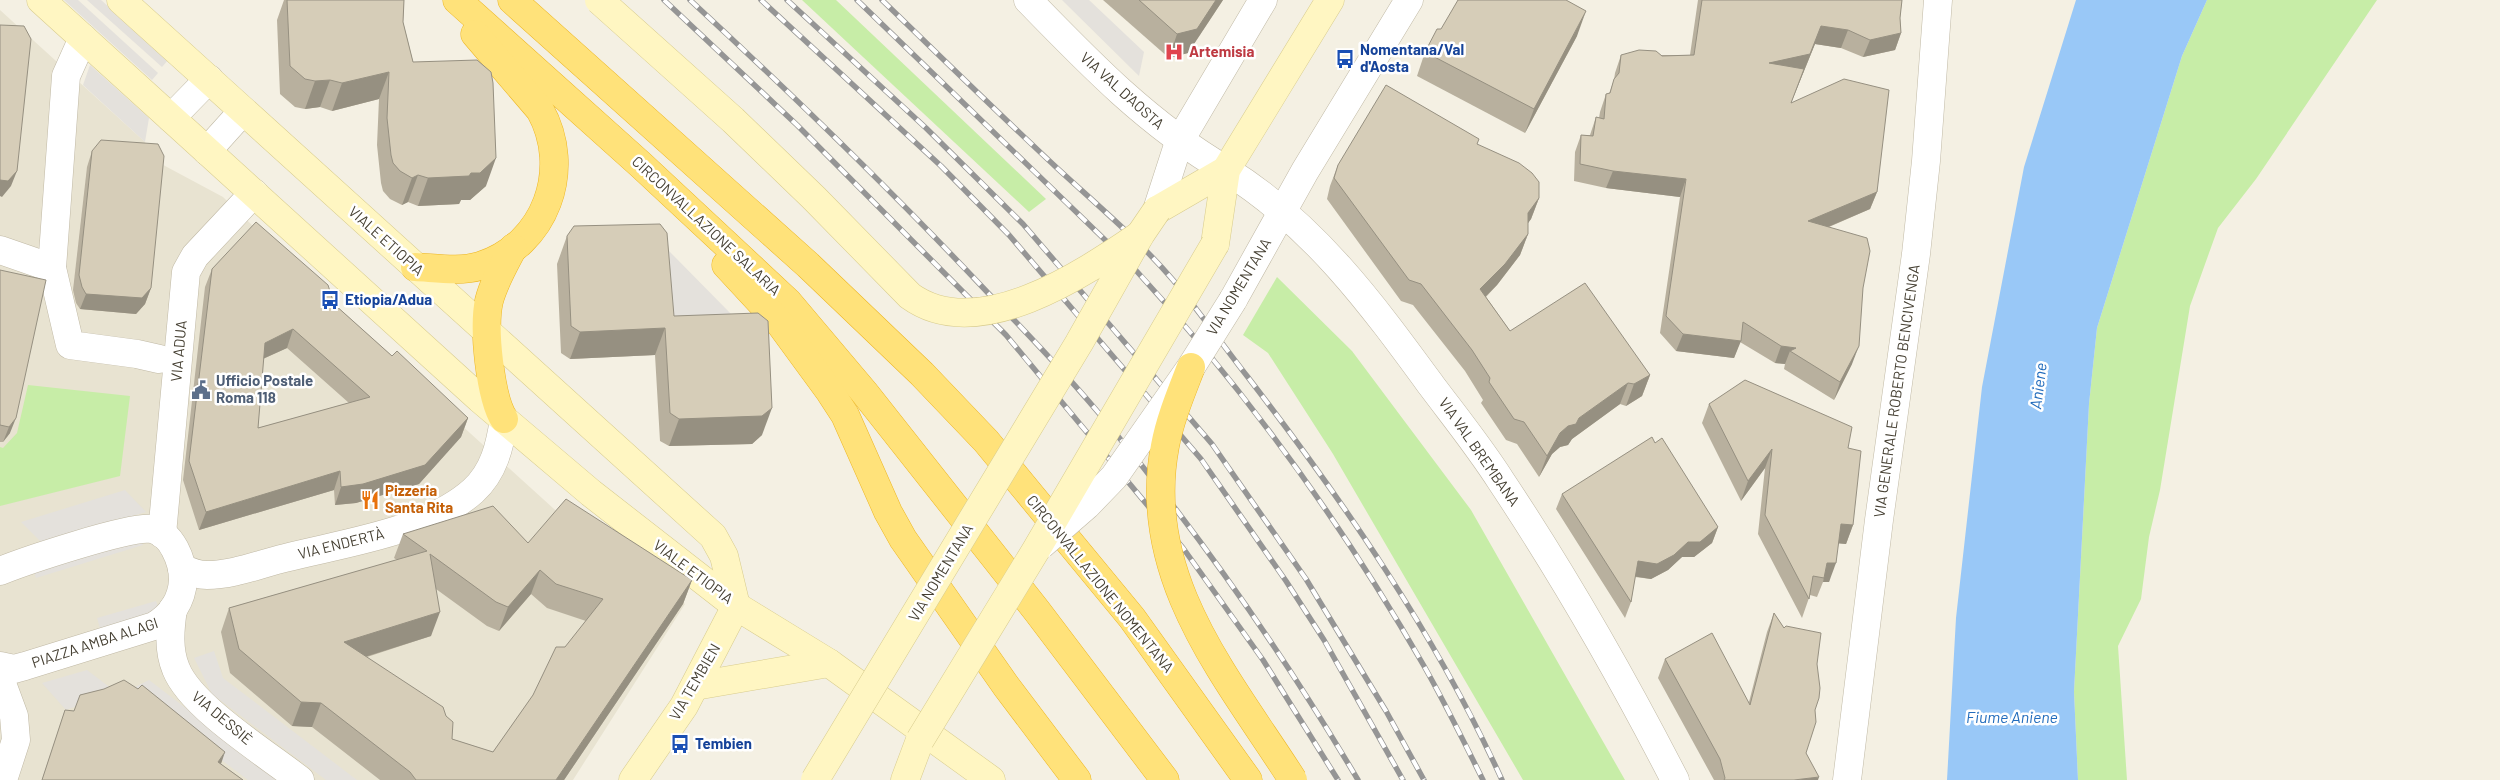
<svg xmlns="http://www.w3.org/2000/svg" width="2500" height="780" font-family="Barlow,sans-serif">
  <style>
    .residential { fill: #e8e3d1 }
    .green { fill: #c7eda7 }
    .parking { fill: #e4e1dc }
    .water { fill: #99c8f7 }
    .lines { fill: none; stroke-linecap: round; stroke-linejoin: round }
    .minor-casing { stroke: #c0b9a5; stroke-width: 29 }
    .tertiary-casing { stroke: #c0b9a5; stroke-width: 29 }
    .secondary-casing { stroke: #d8cc8e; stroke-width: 29 }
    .trunk-casing { stroke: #edb624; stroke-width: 29 }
    .minor { stroke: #fff; stroke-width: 28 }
    .tertiary { stroke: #fff; stroke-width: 28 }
    .secondary { stroke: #fff6c2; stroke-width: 28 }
    .trunk { stroke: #ffe27a; stroke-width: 28 }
    .rail-casing { stroke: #959595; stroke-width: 5.5 }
    .rail { stroke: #fff; stroke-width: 4; stroke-dasharray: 11; stroke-linecap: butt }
    .tertiary-bridge-casing { stroke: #c0b9a5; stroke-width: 29; stroke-linecap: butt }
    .secondary-bridge-casing { stroke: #d8cc8e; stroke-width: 29; stroke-linecap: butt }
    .trunk-bridge-casing { stroke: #edb624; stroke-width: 29; stroke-linecap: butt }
    .tertiary-bridge { stroke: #fff; stroke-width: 28 }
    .secondary-bridge { stroke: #fff6c2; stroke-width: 28 }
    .trunk-bridge { stroke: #ffe27a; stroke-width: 28 }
    .wall { fill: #b8b09e; fill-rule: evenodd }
    .shaded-wall { fill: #969081 }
    .building { fill: #d6cdb8; stroke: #969081; fill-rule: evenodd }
    .labels { text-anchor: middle; stroke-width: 5; stroke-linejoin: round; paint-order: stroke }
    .transit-label { font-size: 15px; font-weight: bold; fill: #164399; stroke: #fff; text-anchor: start }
    .health-label { font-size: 15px; font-weight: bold; fill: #be3a42; stroke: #fff; text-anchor: start }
    .street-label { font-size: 15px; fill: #464033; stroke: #fff }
    .service-label { font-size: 15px; font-weight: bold; fill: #4e5e75; stroke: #fff; text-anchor: start }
    .food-label { font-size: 15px; font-weight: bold; fill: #c56008; stroke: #fff; text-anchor: start }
    .water-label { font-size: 16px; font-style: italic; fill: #226cbc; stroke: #fff }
  </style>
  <rect width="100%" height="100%" fill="#f4f0e3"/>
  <path class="residential" d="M 0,10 L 145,142 L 152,159 L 223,197 L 407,376 L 564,518 L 685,604 L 573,780 L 0,780 Z"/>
  <g class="green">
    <path d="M 802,0 L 836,0 L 1046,199 L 1029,212 Z"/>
    <path d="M 2207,0 L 2377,0 L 2256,179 L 2218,228 L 2190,306 L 2160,490 L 2149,537 L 2141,599 L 2118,646 L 2127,780 L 2078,780 L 2074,692 L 2089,404 L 2097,328 L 2182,56 Z"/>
    <path d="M 1277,277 L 1352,351 L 1471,510 L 1625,780 L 1523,780 L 1333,454 L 1268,353 L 1243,335 Z"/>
    <path d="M 28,385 L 130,396 L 120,476 L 0,506 L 0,447 L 3,448 L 17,433 Z"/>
  </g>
  <g class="parking">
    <path d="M 64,0 L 78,0 L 158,73 L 152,80 Z"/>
    <path d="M 87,0 L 101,0 L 168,60 L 162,67 Z"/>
    <path d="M 1062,0 L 1089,0 L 1144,52 L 1139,76 Z"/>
    <path d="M 90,65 L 149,118 L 145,142 L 83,85 Z"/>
    <path d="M 669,251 L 734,317 L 673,325 Z"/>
    <path d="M 125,490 L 146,512 L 42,543 L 21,522 Z"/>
    <path d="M 140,535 L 143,545 L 36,578 L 32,567 Z"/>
    <path d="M 156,601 L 160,611 L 100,628 L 97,618 Z"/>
    <path d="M 214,651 L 223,678 L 357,780 L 326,780 L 212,694 L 194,658 Z"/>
    <path d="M 87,670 L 116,692 L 66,710 L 42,683 Z"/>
    <path d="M 149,680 L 280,780 L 248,780 L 129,690 Z"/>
  </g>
  <path class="water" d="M 2076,0 L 2207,0 L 2182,56 L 2097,328 L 2089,404 L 2074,692 L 2078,780 L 1947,780 L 1956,618 L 1982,387 L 2024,167 Z"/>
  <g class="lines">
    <g class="minor-casing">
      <g id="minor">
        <path d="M 1028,0 C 1090,64 1149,125 1226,170"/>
        <path d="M 171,118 L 209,79"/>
        <path d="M 207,151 L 243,111"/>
        <path d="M 0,250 L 52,268 L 70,345 L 137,354 L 159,359"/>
        <path d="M 52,268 L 66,76 L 83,38"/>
        <path d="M 162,534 L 186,272 L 195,256 L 254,193"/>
        <path d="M 182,568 C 190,572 198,575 207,575 C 233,575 260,564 285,558 C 344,543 427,532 473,491 C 494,472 500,446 504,419"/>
      </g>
    </g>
    <g class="tertiary-casing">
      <g id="tertiary">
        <path d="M 1226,170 C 1314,225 1371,303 1431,385 C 1455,417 1480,448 1501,481 C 1565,577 1622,677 1675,780"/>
        <path d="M 1157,210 L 1179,142 L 1263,0"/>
        <path d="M 1233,300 L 1305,171 L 1409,0"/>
        <path d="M 0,571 C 25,561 129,526 151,529 C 172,532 183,562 183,580 C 182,600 171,617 154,626 L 25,666 L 14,669 L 0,666"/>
        <path d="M 173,609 C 170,629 168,650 176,669 C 191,707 267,754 300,780"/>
        <path d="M 0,678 L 14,716 L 16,740 L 3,780"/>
        <path d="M 1847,780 L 1879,520 L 1916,254 L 1926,161 L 1938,0"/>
      </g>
    </g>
    <g class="secondary-casing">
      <g id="secondary">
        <path d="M 41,0 L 480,399 L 591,493 L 736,606 L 829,663 L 991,780"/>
        <path d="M 121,0 L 713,536 L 724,556 L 736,606"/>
        <path d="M 1157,210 L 1226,170"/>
        <path d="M 1215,244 L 1226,170 L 1330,0"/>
        <path d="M 695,686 L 829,663"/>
        <path d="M 633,780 L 684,706 L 736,606"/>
        <path d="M 905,780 L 920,740"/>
      </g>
    </g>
    <g class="trunk-casing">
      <g id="trunk">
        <path d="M 457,0 L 641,165 L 788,302 L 864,392 L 1037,611 L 1165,780"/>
        <path d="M 512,0 L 808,265 L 922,374 L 986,441 L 1132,618 L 1248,780"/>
        <path d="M 726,265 L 778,321 L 830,392 L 845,415 L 888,512 L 903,539 L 1006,686 L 1077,780"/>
        <path d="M 415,267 C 436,268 460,272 480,266 C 546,245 573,169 540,110 L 475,34"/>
        <path d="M 504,419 C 490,397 483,327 489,301 C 494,282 504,265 513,248"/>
      </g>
    </g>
    <use href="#minor" class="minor"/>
    <use href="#tertiary" class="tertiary"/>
    <use href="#secondary" class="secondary"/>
    <use href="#trunk" class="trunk"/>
    <g class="rail-casing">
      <g id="rail">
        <path d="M 664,0 L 797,125 L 1006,335 L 1183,548 L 1263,660 L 1338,780"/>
        <path d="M 690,0 C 793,95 893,192 989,294 C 1030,336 1071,379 1108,424 C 1201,536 1284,655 1358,780"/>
        <path d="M 761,0 L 941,166 L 1009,235 L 1201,459 L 1286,581 L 1324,640 L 1403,780"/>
        <path d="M 787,0 L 926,128 L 1023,224 L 1212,444 L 1306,579 L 1386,711 L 1424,780"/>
        <path d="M 857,0 L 1132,266 C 1243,387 1342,523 1424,666 C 1445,703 1464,742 1483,780"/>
        <path d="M 882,0 C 940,56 998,113 1057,168 C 1096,204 1138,239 1173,280 C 1199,311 1222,344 1247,376 C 1344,502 1436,635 1502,780"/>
      </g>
    </g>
    <use href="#rail" class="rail"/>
    <g class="tertiary-bridge-casing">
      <path id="tertiary-bridge" d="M 1041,545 L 1087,505 L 1114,477 L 1191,367 L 1233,300"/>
    </g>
    <g class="secondary-bridge-casing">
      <g id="secondary-bridge">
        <path d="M 599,0 L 733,120 L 814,198 L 910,296 C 978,345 1083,274 1140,235"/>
        <path d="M 920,740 L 1036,550 L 1215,244"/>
        <path d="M 815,780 L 1079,343 L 1140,235 L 1157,210"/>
      </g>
    </g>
    <g class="trunk-bridge-casing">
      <path id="trunk-bridge" d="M 1191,367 C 1181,393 1170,419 1165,446 C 1140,577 1227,677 1293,780"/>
    </g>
    <use href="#tertiary-bridge" class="tertiary-bridge"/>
    <use href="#secondary-bridge" class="secondary-bridge"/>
    <use href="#trunk-bridge" class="trunk-bridge"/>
  </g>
  <g class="wall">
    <path d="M 284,0 L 404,0 L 403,22 L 413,62 L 486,186 L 470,200 L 461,200 L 459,204 L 418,206 L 408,202 L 402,205 L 390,199 L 383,191 L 381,183 L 377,145 L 379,99 L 332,111 L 320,107 L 305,109 L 295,107 L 280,94 L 277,20 Z"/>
    <path d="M 1103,0 L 1223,0 L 1188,53 L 1169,58 Z"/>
    <path d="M 1698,0 L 1902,0 L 1900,18 L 1901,33 L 1895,50 L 1863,57 L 1841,48 L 1815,44 L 1791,103 L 1877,192 L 1870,209 L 1829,227 L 1863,288 L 1852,364 L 1834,400 L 1784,369 L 1785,364 L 1775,363 L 1740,342 L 1734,358 L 1676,351 L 1660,333 L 1680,197 L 1606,188 L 1574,181 L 1575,152 L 1581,135 L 1590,135 L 1596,117 L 1599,118 L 1600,112 L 1606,94 L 1609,94 L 1614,80 L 1615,73 L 1621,55 L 1690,55 Z"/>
    <path d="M 1577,36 L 1525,133 L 1417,76 L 1425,52 Z"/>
    <path d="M 1477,144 L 1539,198 L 1531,219 L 1528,223 L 1528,234 L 1520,255 L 1497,285 L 1486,297 L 1510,331 L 1650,375 L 1642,396 L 1626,406 L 1620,404 L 1572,439 L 1568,445 L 1560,447 L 1552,454 L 1539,477 L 1517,444 L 1506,440 L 1481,403 L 1483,400 L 1465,371 L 1413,305 L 1401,301 L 1327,199 L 1330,186 L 1338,165 Z"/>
    <path d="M 92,151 L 151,288 L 145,304 L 136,314 L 80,309 L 76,303 L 73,290 L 87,167 Z"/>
    <path d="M 567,236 L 674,316 L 762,435 L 752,444 L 669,446 L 660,441 L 655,355 L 570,359 L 561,353 L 557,264 Z"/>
    <path d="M 212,269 L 334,304 L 392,356 L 468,418 L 461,437 L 419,484 L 356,503 L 335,505 L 334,490 L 199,530 L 183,480 L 205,287 ZM 287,348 L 349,403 L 258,428 L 263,359 Z"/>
    <path d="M 0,270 L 10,433 L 3,442 L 0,442 Z"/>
    <path d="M 1709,404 L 1848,448 L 1853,525 L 1846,544 L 1838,543 L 1829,582 L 1823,582 L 1817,597 L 1810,595 L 1802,618 L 1758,534 L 1765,468 L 1741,501 L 1702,423 Z"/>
    <path d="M 1655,443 L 1718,527 L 1712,543 L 1694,557 L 1682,557 L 1668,570 L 1651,579 L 1635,577 L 1631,602 L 1625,618 L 1556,509 L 1562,494 Z"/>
    <path d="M 403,534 L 528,543 L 692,580 L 683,604 L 564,780 L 380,780 L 312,727 L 292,726 L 230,673 L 221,632 L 229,608 L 397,560 L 394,558 ZM 436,589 L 487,626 L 499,631 L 531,594 L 547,608 L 586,621 L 493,752 L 452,739 L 367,657 L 431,636 Z"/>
    <path d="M 1774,613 L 1784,628 L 1817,664 L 1815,711 L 1806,753 L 1818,780 L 1714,780 L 1658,678 L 1665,659 L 1749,702 L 1767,632 Z"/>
    <path d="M 65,710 L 221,764 L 243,780 L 42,780 Z"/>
  </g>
  <g class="shaded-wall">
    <path d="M 1216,0 L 1223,0 L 1188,53 L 1169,58 L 1177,34 Z"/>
    <path d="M 1586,11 L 1577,36 L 1525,133 L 1534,109 Z"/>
    <path d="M 1821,26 L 1848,30 L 1841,48 L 1815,44 L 1784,120 L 1769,63 Z"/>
    <path d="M 1901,33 L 1895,50 L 1863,57 L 1870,40 Z"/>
    <path d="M 389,72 L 379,99 L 332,111 L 342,83 Z"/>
    <path d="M 330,80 L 320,107 L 305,109 L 315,81 Z"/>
    <path d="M 496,158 L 486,186 L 470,200 L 461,200 L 459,204 L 418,206 L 428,178 L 471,173 Z"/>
    <path d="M 17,171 L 11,186 L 2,197 L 0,196 L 0,180 Z"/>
    <path d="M 1613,171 L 1686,179 L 1680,197 L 1606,188 Z"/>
    <path d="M 418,175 L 408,202 L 402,205 L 412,178 Z"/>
    <path d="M 1877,192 L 1870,209 L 1802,238 L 1808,221 Z"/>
    <path d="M 1539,198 L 1531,219 L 1520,234 L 1528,213 Z"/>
    <path d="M 1528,234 L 1520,255 L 1497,285 L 1472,310 L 1480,289 Z"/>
    <path d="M 151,288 L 145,304 L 136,314 L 80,309 L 86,294 Z"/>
    <path d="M 665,328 L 655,355 L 570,359 L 580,332 Z"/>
    <path d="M 293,329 L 287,348 L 258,361 L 265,343 Z"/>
    <path d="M 1683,334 L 1741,341 L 1734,358 L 1676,351 Z"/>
    <path d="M 1781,346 L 1796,348 L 1790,351 L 1785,364 L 1775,363 Z"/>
    <path d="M 1859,346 L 1852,364 L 1834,400 L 1840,382 Z"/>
    <path d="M 1650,375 L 1642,396 L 1626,406 L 1634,384 Z"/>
    <path d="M 1628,383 L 1620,404 L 1572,439 L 1568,445 L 1560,447 L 1552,454 L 1539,477 L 1547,456 L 1560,433 L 1568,426 Z"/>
    <path d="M 772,408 L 762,435 L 752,444 L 669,446 L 679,419 Z"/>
    <path d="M 16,418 L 10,433 L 3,442 L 9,427 Z"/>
    <path d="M 468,418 L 461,437 L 419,484 L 356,503 L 335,505 L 341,487 Z"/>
    <path d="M 1772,449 L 1765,468 L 1741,501 L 1748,481 Z"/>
    <path d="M 340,471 L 334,490 L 199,530 L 206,512 Z"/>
    <path d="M 1841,524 L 1853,525 L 1846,544 L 1834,543 Z"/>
    <path d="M 1718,527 L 1712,543 L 1694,557 L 1682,557 L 1668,570 L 1651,579 L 1632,576 L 1638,561 L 1688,542 Z"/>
    <path d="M 1827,563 L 1836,563 L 1829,582 L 1823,582 Z"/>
    <path d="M 540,570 L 531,594 L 499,631 L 508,607 Z"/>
    <path d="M 692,580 L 683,604 L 564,780 L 556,780 Z"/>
    <path d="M 440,612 L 431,636 L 336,666 L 344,642 Z"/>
    <path d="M 301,702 L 321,703 L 312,727 L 292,726 Z"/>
    <path d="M 225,752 L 218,773 L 218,762 Z"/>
    <path d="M 1819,777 L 1818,780 L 1794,780 Z"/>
  </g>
  <g class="building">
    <path d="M 287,0 L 404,0 L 403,22 L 413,62 L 477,60 L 491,72 L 493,83 L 496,158 L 480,173 L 471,173 L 469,176 L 428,178 L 418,175 L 412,178 L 400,171 L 393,163 L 391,155 L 387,118 L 389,72 L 342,83 L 330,80 L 315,81 L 305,79 L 290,66 Z"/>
    <path d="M 1139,0 L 1216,0 L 1197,29 L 1177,34 Z"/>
    <path d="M 1458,0 L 1566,0 L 1586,11 L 1534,109 L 1425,52 L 1437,29 L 1441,29 Z"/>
    <path d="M 1702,0 L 1902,0 L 1900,18 L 1901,33 L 1870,40 L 1848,30 L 1821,26 L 1810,54 L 1769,63 L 1804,69 L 1791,103 L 1844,79 L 1889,90 L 1877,192 L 1808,221 L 1867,238 L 1870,251 L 1863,288 L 1859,346 L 1840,382 L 1790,351 L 1796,348 L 1781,346 L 1743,322 L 1741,341 L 1683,334 L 1666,316 L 1686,179 L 1613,171 L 1580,164 L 1581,135 L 1593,136 L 1596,117 L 1604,119 L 1606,94 L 1610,93 L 1614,79 L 1619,73 L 1621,55 L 1639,50 L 1656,51 L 1662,56 L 1694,55 Z"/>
    <path d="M 0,25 L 24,26 L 31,39 L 17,171 L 8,181 L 0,180 Z"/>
    <path d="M 1386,85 L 1479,139 L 1477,144 L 1519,163 L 1532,173 L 1539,182 L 1539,198 L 1528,213 L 1528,234 L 1505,264 L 1480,289 L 1510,331 L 1585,283 L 1650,375 L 1634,384 L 1628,383 L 1579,418 L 1576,424 L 1568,426 L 1560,433 L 1547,456 L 1524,422 L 1514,419 L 1489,382 L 1490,378 L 1472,350 L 1421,284 L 1409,280 L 1334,178 L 1338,165 Z"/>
    <path d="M 101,140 L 158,144 L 164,156 L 151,288 L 142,298 L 86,294 L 82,287 L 79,275 L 92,151 Z"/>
    <path d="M 256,222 L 328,285 L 334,304 L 392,356 L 397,351 L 468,418 L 425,465 L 363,484 L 341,487 L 340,471 L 206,512 L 189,461 L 212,269 ZM 293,329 L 370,397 L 258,428 L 265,343 Z"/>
    <path d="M 660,224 L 667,233 L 674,316 L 758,313 L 768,321 L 772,408 L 762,416 L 679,419 L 670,413 L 665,328 L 580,332 L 571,326 L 567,236 L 574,226 Z"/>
    <path d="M 0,270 L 46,280 L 16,418 L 9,427 L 0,425 Z"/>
    <path d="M 1745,380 L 1852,427 L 1848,448 L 1861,451 L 1853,525 L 1841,524 L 1836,563 L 1827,563 L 1824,578 L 1813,576 L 1809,599 L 1765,515 L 1772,449 L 1748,481 L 1709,404 Z"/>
    <path d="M 1652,437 L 1655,443 L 1662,438 L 1718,527 L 1700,542 L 1688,542 L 1674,555 L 1657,564 L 1638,561 L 1631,602 L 1562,494 Z"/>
    <path d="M 566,499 L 692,580 L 556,780 L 416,780 L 410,772 L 321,703 L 301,702 L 239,649 L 229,608 L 427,551 L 403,534 L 493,506 L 528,543 ZM 430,554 L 496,602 L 508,607 L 540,570 L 556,584 L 603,599 L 565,647 L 556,647 L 533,695 L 493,752 L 452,739 L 453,722 L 446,716 L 443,707 L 344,642 L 440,612 Z"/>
    <path d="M 1774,613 L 1784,628 L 1786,626 L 1821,633 L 1817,664 L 1820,688 L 1819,698 L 1815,710 L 1816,722 L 1806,753 L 1819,777 L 1794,780 L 1724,780 L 1725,778 L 1720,759 L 1665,659 L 1712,633 L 1750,705 Z"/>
    <path d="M 124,680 L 138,689 L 142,685 L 225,752 L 218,762 L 243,780 L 42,780 L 65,710 L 74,711 L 80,695 L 104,689 Z"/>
  </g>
  <defs>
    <g id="hospital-bare" transform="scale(1.5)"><path d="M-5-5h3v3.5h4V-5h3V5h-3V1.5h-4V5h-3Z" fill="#e0444e" stroke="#fff" stroke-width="2.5" paint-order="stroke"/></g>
    <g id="bus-bare" transform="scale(1.5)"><path d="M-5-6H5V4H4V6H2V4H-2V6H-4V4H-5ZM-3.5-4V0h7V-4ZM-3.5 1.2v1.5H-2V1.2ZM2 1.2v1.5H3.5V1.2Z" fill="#1a4fb4" stroke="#fff" stroke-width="2.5" paint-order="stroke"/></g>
    <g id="civic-bare" transform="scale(1.5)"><path d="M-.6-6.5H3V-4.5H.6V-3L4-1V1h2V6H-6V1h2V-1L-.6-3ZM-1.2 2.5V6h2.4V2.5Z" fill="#5c6f8a" stroke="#fff" stroke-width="2.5" paint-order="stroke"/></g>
    <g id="restaurant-bare" transform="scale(1.5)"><path d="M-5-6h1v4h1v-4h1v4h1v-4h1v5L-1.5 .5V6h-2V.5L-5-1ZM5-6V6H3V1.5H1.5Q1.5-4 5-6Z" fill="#e8710a" stroke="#fff" stroke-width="2.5" paint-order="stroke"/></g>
  </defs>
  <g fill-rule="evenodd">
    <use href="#hospital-bare" x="1174" y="52"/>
    <use href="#bus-bare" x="1345" y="59"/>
    <use href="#bus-bare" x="330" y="300"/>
    <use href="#civic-bare" x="201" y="390"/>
    <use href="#restaurant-bare" x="370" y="500"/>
    <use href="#bus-bare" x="680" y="744"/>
  </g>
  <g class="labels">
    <g class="transit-label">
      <text x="1360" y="55">Nomentana/Val<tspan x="1360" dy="17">d'Aosta</tspan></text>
      <text x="345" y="305">Etiopia/Adua</text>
      <text x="695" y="749">Tembien</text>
    </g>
    <g class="health-label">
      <text x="1189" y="57">Artemisia</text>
    </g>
    <g class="street-label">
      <text transform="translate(1122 91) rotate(42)" y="5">VIA VAL D'AOSTA</text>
      <text transform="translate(706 226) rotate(43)" y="5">CIRCONVALLAZIONE SALARIA</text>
      <text transform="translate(386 241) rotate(42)" y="5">VIALE ETIOPIA</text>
      <text transform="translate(1239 287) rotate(-59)" y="5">VIA NOMENTANA</text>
      <text transform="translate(179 351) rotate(-85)" y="5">VIA ADUA</text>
      <text transform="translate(1897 391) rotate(-82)" y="5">VIA GENERALE ROBERTO BENCIVENGA</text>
      <text transform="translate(1479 452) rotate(55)" y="5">VIA VAL BREMBANA</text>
      <text transform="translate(341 544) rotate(-14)" y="5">VIA ENDERTÀ</text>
      <text transform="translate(693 572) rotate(37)" y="5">VIALE ETIOPIA</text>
      <text transform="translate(941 573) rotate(-59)" y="5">VIA NOMENTANA</text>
      <text transform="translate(1100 584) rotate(51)" y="5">CIRCONVALLAZIONE NOMENTANA</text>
      <text transform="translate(95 643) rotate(-18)" y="5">PIAZZA AMBA ALAGI</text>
      <text transform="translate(695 682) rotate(-60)" y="5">VIA TEMBIEN</text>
      <text transform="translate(222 718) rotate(40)" y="5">VIA DESSIÈ</text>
    </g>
    <g class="service-label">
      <text x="216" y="386">Ufficio Postale<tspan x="216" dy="17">Roma 118</tspan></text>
    </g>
    <g class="food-label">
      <text x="385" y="496">Pizzeria<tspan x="385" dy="17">Santa Rita</tspan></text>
    </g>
    <g class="water-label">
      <text transform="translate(2038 386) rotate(-83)" y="6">Aniene</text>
      <text x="2012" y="723">Fiume Aniene</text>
    </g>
  </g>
</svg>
